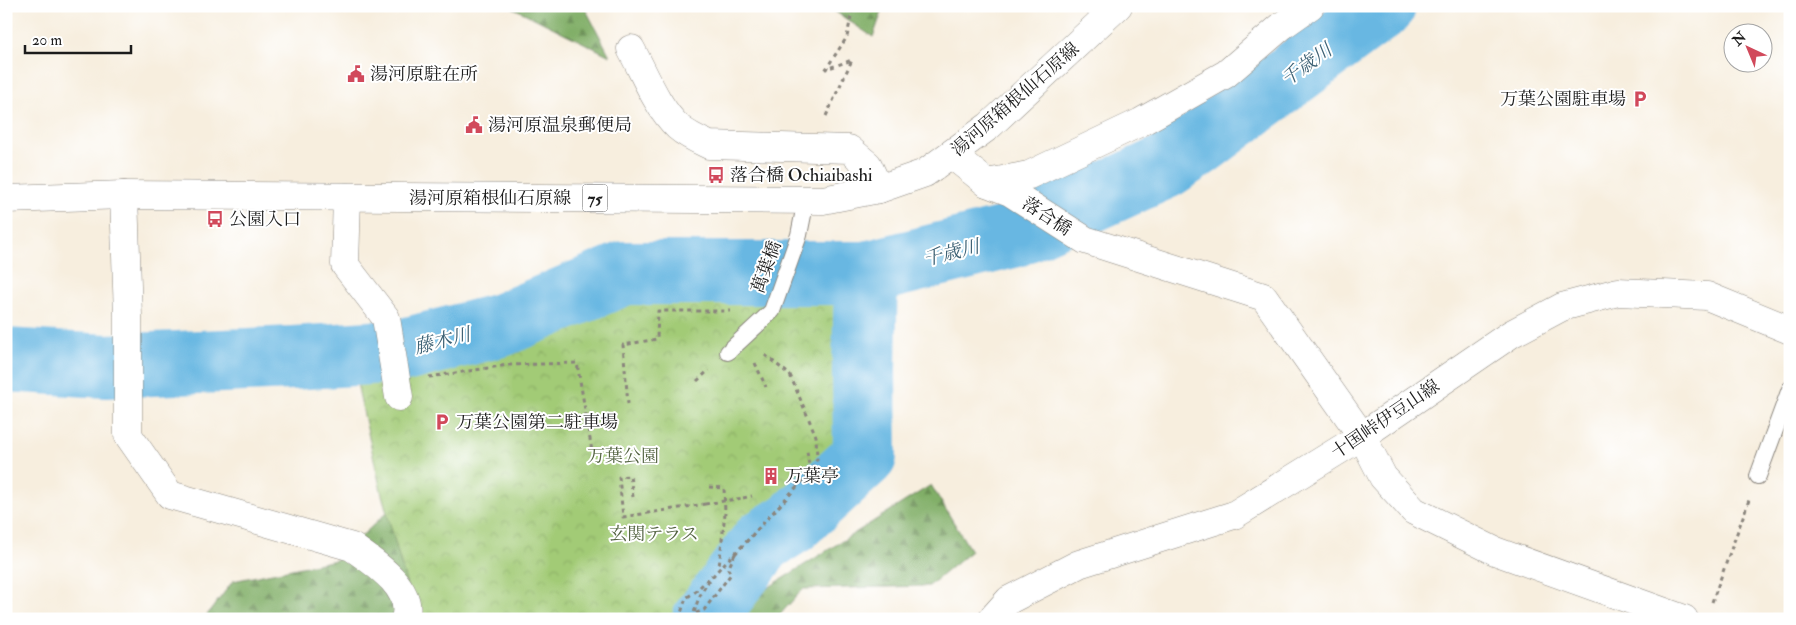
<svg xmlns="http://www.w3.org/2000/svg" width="1796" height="625" font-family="'IM FELL Double Pica','Noto Serif JP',serif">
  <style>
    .forest { fill: url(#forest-firs); stroke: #4e6642 }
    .park { fill: url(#park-crowns); stroke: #5f7449 }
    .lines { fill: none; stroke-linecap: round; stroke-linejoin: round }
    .river { stroke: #68b7e2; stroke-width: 64 }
    .lane-casing { stroke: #8a857d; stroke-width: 18 }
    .street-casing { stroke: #8a857d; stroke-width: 29 }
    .secondary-casing { stroke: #8a857d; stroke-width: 29 }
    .primary-casing { stroke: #8a857d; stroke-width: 29 }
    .path { stroke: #8a857d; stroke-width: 3; stroke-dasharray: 4 4; stroke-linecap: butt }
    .lane { stroke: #fff; stroke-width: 16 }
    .street { stroke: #fff; stroke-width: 28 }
    .secondary { stroke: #fff; stroke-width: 28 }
    .primary { stroke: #fff; stroke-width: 28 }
    .path-bridge { stroke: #8a857d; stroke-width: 3; stroke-dasharray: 4 4; stroke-linecap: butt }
    .labels { text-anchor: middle; stroke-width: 4; stroke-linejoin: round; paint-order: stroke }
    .shield { fill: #fff; stroke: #606060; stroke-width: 1 }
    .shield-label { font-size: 16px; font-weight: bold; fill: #1c1c1c }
    .poi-label { font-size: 18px; fill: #1c1c1c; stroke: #fff; text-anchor: start }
    .street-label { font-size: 18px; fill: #1c1c1c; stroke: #fff }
    .park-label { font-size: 18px; fill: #526240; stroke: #fff }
    .water-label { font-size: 19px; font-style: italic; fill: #3e6275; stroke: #fff }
  </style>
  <defs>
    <pattern id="forest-firs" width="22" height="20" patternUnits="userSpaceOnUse" patternTransform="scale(1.25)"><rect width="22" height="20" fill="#81af67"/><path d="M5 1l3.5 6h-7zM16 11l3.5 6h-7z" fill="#698e54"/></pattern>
    <pattern id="park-crowns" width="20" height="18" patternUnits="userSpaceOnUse" patternTransform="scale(1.25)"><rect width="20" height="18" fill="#a2cb76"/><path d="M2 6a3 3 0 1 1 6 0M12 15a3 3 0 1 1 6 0" fill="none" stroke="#8bae66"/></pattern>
  </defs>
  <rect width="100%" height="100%" fill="#fff"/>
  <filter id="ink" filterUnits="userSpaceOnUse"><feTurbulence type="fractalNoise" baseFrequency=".02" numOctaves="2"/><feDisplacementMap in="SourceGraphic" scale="10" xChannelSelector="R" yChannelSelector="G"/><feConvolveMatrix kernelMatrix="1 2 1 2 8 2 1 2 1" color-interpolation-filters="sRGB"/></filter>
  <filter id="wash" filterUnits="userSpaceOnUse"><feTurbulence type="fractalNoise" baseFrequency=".0096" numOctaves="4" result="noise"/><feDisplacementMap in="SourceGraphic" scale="20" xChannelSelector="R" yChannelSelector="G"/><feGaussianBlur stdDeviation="1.12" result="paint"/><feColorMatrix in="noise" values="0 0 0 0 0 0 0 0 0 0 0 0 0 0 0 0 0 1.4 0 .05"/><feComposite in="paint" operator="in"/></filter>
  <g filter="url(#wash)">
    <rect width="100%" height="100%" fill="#f7eede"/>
    <g class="forest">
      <path d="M 510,6 L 584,6 L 610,56 Z"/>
      <path d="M 827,6 L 884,6 L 873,37 Z"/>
      <path d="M 435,467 L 574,617 L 766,589 L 931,485 L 971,551 L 929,586 L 803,589 L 776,619 L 204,619 L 233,581 L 336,560 Z"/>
    </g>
    <path class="park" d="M 866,273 L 865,456 L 792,523 L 763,541 L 704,619 L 412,619 L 408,589 L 381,491 L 353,366 L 624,286 Z"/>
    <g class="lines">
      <g class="river">
        <path d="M 6,360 L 106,366 L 292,358 L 400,351 L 501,325 L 625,273 L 866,273"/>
        <path d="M 704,619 L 763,541 L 792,523 L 865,456 L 864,371 L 866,273 L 1013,236 L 1165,167 L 1198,145 L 1384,6"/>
      </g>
    </g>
  </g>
  <g filter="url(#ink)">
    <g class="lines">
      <g class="lane-casing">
        <g id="lane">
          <path d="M 728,352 L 772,311 L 799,235 L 806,200"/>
          <path d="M 1758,476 L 1790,389"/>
        </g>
      </g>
      <g class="street-casing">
        <g id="street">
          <path d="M 631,49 C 645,75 657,107 678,127 C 687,135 698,140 709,145 L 849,149 L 868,165 L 879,189"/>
          <path d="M 952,155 L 987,183 L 1010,192 L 1085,240 L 1264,297 L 1362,436 L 1383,477 L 1414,511 L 1495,551 L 1684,619"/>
          <path d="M 987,183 L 1029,175 L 1141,122 L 1226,74 L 1283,25 L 1310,6"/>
          <path d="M 124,195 L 128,316 L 128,435 L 170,495 L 352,547 C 373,562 415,588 405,619"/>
          <path d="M 347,197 L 345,265 L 386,318 L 399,397"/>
        </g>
      </g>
      <g class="secondary-casing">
        <path id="secondary" d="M 992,619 L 1009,600 L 1079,564 L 1234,515 L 1362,436 L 1511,334 L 1562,307 L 1618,292 L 1707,296 L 1790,330"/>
      </g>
      <g class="primary-casing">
        <path id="primary" d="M 6,199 L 124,195 L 823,200 L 879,189 L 925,173 L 989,126 L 1118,6"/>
      </g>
      <g class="path">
        <path d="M 826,116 L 852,60 L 826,69 L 847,37 L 853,6"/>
        <path d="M 765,355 L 790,375 L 816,436 L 817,459 L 811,471"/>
        <path d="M 755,363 L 766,387"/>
        <path d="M 429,377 L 508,365 L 577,363 L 592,451 L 606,448"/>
        <path d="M 697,381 L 709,370"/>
        <path d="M 628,404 L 623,345 L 657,339 L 658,311 L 731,311"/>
        <path d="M 709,487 L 724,488 L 725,513 L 719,567"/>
        <path d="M 633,497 L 630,476 L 619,477 L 623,517 L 705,504"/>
        <path d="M 743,498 L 752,496"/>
        <path d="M 735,554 L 728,569 L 731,574 L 704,610 L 694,614 C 700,582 726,563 747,541 C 768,518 789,495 810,473 L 807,451"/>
        <path d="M 1712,602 L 1749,500"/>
        <path d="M 679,619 L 686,598 L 695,592 L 712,575"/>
      </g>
      <use href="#lane" class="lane"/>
      <use href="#street" class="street"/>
      <use href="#secondary" class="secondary"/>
      <use href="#primary" class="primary"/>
      <g class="path-bridge">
        <path d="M 705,504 L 743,498"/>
        <path d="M 735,554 L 811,471"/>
      </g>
    </g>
  </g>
  <defs>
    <g id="civic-bare" transform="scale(1.35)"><path d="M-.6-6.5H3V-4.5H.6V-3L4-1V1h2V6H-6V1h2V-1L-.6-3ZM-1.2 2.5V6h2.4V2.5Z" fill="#d1495b" stroke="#fff" stroke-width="2.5" paint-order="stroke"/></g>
    <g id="parking-bare" transform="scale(1.35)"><path d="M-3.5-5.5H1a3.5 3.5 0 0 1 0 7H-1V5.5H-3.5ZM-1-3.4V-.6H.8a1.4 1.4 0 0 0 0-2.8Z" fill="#d1495b" stroke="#fff" stroke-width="2.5" paint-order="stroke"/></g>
    <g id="bus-bare" transform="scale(1.35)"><path d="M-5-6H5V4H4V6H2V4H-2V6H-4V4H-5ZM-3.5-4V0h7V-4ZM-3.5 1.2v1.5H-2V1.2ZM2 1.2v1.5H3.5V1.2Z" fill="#d1495b" stroke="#fff" stroke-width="2.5" paint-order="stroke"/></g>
    <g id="building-bare" transform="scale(1.35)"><path d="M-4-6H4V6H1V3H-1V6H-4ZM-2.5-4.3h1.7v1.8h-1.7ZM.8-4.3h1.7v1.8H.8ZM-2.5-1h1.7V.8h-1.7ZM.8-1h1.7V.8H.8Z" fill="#d1495b" stroke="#fff" stroke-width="2.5" paint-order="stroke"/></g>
  </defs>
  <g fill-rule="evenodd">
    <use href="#civic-bare" x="356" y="74"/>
    <use href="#parking-bare" x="1640" y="99"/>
    <use href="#civic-bare" x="474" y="125"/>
    <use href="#bus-bare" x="716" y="175"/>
    <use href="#bus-bare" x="215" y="219"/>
    <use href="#parking-bare" x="442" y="422"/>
    <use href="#building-bare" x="771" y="476"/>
  </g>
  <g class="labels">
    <rect class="shield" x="582.5" y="184.5" width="25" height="27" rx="4"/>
    <g class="shield-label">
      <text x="595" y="204">75</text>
    </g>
    <g class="poi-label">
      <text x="370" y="80">湯河原駐在所</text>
      <text x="1626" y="105" text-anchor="end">万葉公園駐車場</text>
      <text x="488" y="131">湯河原温泉郵便局</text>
      <text x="730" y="181">落合橋 Ochiaibashi</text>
      <text x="229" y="225">公園入口</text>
      <text x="456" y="428">万葉公園第二駐車場</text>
      <text x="785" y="482">万葉亭</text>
    </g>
    <g class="street-label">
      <text transform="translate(1015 99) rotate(-41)" y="6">湯河原箱根仙石原線</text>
      <text x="490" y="204">湯河原箱根仙石原線</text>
      <text transform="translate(1047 216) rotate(33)" y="6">落合橋</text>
      <text transform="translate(766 267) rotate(-70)" y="6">萬葉橋</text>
      <text transform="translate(1385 419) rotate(-34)" y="6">十国峠伊豆山線</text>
    </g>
    <g class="park-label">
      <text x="623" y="462">万葉公園</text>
      <text x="654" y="540">玄関テラス</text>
    </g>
    <g class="water-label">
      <text transform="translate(1306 64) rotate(-36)" y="7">千歳川</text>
      <text transform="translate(951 252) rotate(-14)" y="7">千歳川</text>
      <text transform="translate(442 340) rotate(-14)" y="7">藤木川</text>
    </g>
  </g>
  <rect width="1796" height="625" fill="none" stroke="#fff" stroke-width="25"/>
  <g transform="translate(1748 48) rotate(316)"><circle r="24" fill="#ffffff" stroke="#a4a4a4"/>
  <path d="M0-4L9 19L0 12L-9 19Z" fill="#d1495b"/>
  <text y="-8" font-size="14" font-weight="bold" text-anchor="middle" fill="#1c1c1c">N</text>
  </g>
  <path d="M25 45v8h106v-8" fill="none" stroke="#1c1c1c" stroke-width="2.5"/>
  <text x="32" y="45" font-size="15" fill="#1c1c1c" stroke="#ffffff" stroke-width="4" paint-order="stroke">20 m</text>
</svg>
